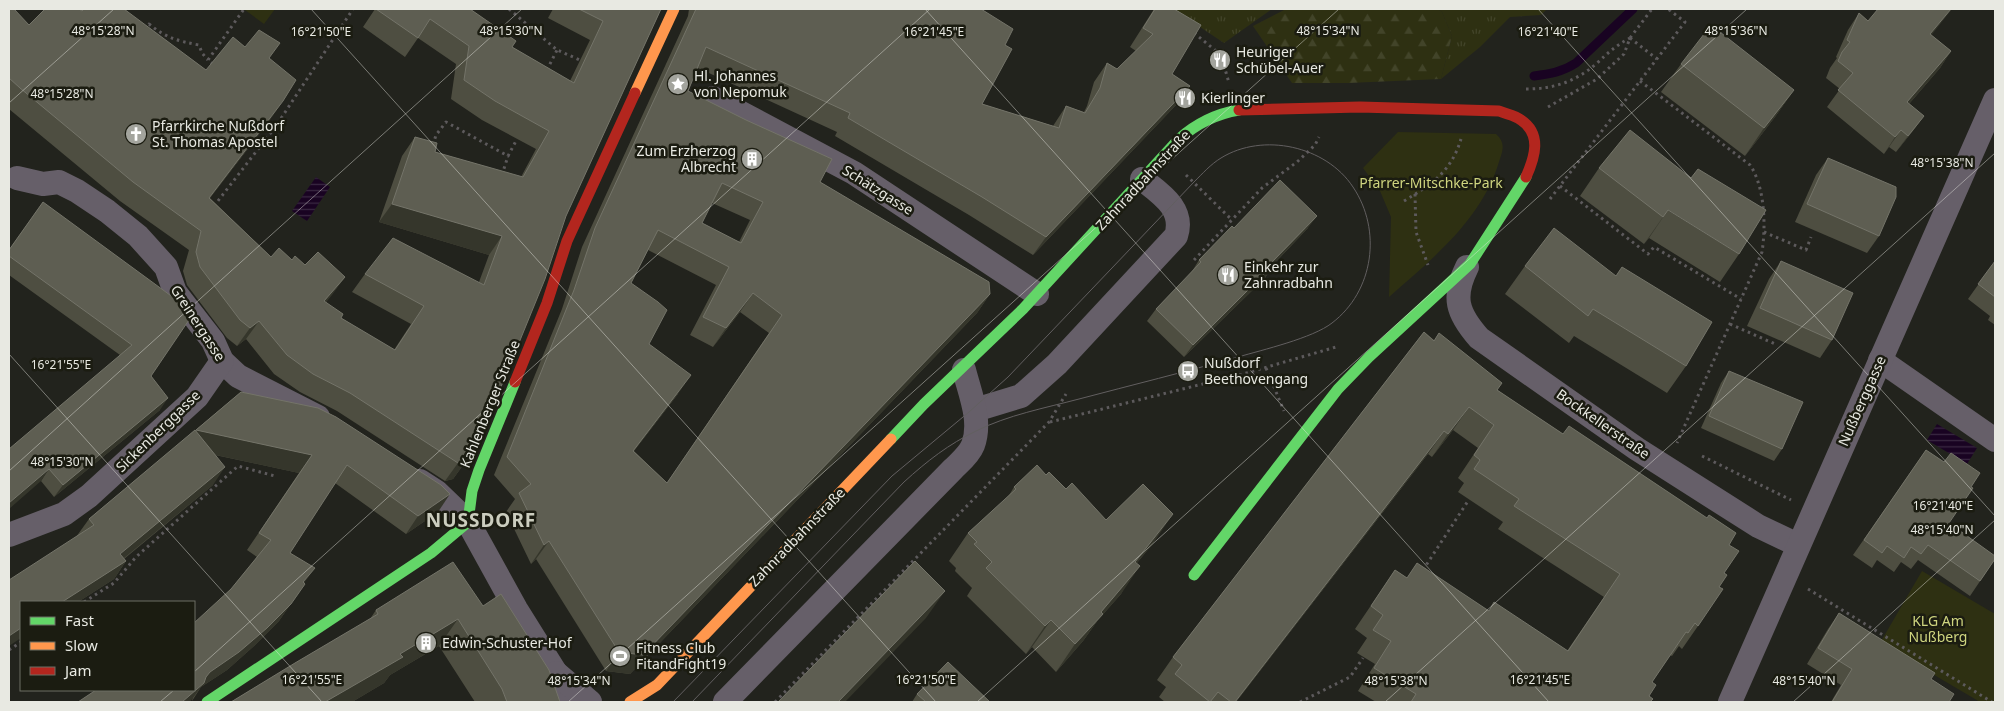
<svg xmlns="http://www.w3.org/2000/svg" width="2004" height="711" font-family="'Noto Sans',sans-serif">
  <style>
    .grass { fill: url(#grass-tufts) }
    .forest { fill: url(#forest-firs) }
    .green { fill: #2e3012 }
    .water { fill: url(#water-rules) }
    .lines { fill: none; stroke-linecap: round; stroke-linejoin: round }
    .stream { stroke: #190322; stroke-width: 9 }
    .path { stroke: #5d5a5c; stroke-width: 3; stroke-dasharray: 2.5 4; stroke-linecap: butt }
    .street { stroke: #665f69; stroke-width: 24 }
    .fast { stroke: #63d668; stroke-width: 11 }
    .slow { stroke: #ff974d; stroke-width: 11 }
    .jam { stroke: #b3261e; stroke-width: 11 }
    .tram { stroke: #625f60; stroke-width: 1 }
    .wall { fill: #4e4e41; fill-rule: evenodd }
    .shaded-wall { fill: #35362b }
    .building { fill: #5e5e52; stroke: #747469; fill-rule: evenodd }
    .ticks { fill: none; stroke: #e8e9e2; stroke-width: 1; stroke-opacity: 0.45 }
    .labels { text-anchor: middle; stroke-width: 5; stroke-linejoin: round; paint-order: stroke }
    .poi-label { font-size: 14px; fill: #e8e9e2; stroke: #1b1c11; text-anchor: start }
    .street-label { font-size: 14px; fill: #e8e9e2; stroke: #1b1c11 }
    .park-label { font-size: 14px; fill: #cfd57f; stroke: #1b1c11 }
    .district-label { font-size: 19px; font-weight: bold; letter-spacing: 1px; fill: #cbcdbe; stroke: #1b1c11 }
    .ticks-label { font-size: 12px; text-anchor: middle; fill: #e8e9e2; stroke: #1b1c11; stroke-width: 5; stroke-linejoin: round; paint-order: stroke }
  </style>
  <defs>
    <pattern id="grass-tufts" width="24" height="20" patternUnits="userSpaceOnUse" patternTransform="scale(1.25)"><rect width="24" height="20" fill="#2e3012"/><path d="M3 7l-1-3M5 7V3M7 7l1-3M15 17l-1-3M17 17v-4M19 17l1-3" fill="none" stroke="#424429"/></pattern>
    <pattern id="forest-firs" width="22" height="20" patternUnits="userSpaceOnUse" patternTransform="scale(1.25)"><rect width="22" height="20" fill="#2e3012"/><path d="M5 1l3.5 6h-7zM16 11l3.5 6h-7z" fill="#424429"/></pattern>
    <pattern id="water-rules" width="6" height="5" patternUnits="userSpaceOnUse" patternTransform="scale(1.25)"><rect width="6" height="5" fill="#190322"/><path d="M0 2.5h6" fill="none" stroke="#3a2842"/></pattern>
  </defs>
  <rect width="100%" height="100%" fill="#22231d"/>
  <g class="grass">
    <path d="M 1173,9 L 1272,9 L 1224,43 Z"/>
    <path d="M 1438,9 L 1547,9 L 1541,15 L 1510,17 L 1480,47 L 1441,79 L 1452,36 L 1442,12 Z"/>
  </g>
  <path class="forest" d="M 1286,9 L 1438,9 L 1442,12 L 1452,36 L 1441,79 L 1348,83 L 1292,83 L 1253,26 Z"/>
  <g class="green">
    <path d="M 246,9 L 275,9 L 264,24 L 245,10 Z"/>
    <path d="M 1398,132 L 1496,134 C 1507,144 1502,152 1498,165 C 1480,221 1431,260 1389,297 L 1391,217 L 1380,191 L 1363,168 Z"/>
    <path d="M 1922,571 L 1995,614 L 1995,702 L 1980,702 L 1880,643 Z"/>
  </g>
  <g class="water">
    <path d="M 316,177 L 330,187 L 307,221 L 292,211 Z"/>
    <path d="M 1937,424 L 1977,448 L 1967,464 L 1927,440 Z"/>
  </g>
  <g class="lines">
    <path class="stream" d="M 1534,76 C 1550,74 1562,72 1576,63 L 1633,9"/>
    <g class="path">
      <path d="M 509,9 L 557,50 L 580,60"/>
      <path d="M 146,30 L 149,24 C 166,38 178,41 199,45 L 202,53 L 208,60"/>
      <path d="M 1194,33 L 1221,55 L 1229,83"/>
      <path d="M 1630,38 L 1657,59"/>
      <path d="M 213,64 L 208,60 L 244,9"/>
      <path d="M 547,70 L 557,50"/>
      <path d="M 1640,81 L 1750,165 C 1765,187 1766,226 1762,252 L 1677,443"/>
      <path d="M 1526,89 C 1553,89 1575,82 1596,64 C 1608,53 1615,46 1630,38"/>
      <path d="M 1548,107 L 1597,79 L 1624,54 L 1630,38 L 1652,9"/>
      <path d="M 433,145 L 436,135 L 446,122 L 508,156 L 517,139"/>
      <path d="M 502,175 L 508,156"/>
      <path d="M 1186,175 L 1232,220"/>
      <path d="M 1560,186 L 1648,254 L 1654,247 L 1741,299"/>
      <path d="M 1415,194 L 1416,232 L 1428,265"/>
      <path d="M 1550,199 L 1685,22 L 1668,9"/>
      <path d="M 1404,201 C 1432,184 1451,172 1461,139"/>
      <path d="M 214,206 L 276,126 L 353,9"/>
      <path d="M 1764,232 L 1806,250 L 1811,237"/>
      <path d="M 1194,260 L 1262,188 L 1297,162 L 1315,145 L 1319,137"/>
      <path d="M 1730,324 L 1775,344"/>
      <path d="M 1266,368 L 1284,411"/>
      <path d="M 1050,422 L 1243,374 L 1336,347"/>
      <path d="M 1702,456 L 1791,500"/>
      <path d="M 1423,570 L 1468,501"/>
      <path d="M 1808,589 L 1992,702"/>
      <path d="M 84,602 L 114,583 L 136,557 L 238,466 L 275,476"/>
      <path d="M 9,650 L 21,642"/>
      <path d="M 775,702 L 1049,422 L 1066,394"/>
      <path d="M 1300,702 L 1350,677 L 1363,658"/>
    </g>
    <g class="street">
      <path d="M 713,98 L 854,173 L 1037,294"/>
      <path d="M 17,178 L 43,184 L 59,182 L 77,191 L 107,211 L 138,236 L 166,267 L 175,292 L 213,341 L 222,361 L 238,376 L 318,417"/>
      <path d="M 1467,267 C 1452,297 1457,313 1479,338 L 1637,449 L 1758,526 L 1798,545"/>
      <path d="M 1880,360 L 1995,440"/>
      <path d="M 975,410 L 1021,396 L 1057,364 L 1176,236 C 1185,209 1161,194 1142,179"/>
      <path d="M 420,481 L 437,492 L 468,522 L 516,609 L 556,673 L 565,702"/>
      <path d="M 9,535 L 64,514 L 89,496 L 197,397 L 222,361"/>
      <path d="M 556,673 L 590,702"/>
      <path d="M 725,702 L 953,469 C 960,462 969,455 973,445 C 982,421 970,394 964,370"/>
      <path d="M 1730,702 L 1995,100"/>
    </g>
    <g class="fast">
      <path d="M 891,439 L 924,404 L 1023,309 L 1179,139 C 1197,123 1215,114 1239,110"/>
      <path d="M 1194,575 L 1338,389 L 1369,357 L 1470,264 L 1526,177"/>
      <path d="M 207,702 L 431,553 L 468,522 L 472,491 L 479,470 L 515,382"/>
    </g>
    <g class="slow">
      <path d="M 635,93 L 674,9"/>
      <path d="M 630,702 L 657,685 L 891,439"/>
    </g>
    <g class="jam">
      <path d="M 1239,110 L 1360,107 L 1499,111 C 1506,114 1515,115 1521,120 C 1542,134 1535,157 1526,177"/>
      <path d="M 515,382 L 547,303 L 567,241 L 635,93"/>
    </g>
    <path class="tram" d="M 673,702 L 892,476 L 969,412 L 1008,377 L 1194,182 C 1202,174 1211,164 1221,158 C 1263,132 1326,146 1353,187 C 1382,230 1374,291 1332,323 C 1313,338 1262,350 1238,357 C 1185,372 1132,385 1079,399 C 1045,408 1008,415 976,431 C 949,444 927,461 904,482 L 692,702"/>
  </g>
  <g class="wall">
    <path d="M 9,9 L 29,25 L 82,11 L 131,15 L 206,70 L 245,47 L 269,58 L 270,120 L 210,198 L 271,257 L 292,260 L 305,265 L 345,277 L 326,302 L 341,318 L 394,350 L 411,324 L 352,292 L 365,274 L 479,282 L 489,255 L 379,222 L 402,156 L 415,137 L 435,152 L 521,177 L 536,149 L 482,120 L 451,99 L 456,64 L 418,38 L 405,57 L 363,27 L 375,9 L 470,9 L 512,47 L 570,81 L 590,40 L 548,18 L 553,9 L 661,9 L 566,216 L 466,461 L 453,479 L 445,481 L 337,411 L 300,392 L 274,374 L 246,339 L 237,346 L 227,338 L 187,285 L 183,271 L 189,250 L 120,201 L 9,109 Z"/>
    <path d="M 689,9 L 981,9 L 1005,45 L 982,104 L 1053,126 L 1066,106 L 1084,112 L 1087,106 L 1094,82 L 1107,63 L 1117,69 L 1136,51 L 1130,47 L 1154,9 L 1174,9 L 1172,74 L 1190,86 L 1177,104 L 1033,255 L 969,215 L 835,136 L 837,132 L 698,68 L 688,91 L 820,182 L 990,294 L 977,313 L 630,674 L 606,671 L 536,559 L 531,564 L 506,512 L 515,499 L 494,475 L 562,309 L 582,247 L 688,16 ZM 712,203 L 750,220 L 739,242 L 702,223 ZM 648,250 L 716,285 L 690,335 L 713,347 L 740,312 L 769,333 L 667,483 L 634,451 L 678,394 L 649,344 L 631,283 Z"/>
    <path d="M 1859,13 L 1868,21 L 1931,35 L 1951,51 L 1940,68 L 1909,104 L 1924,116 L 1912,132 L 1896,152 L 1889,147 L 1884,154 L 1827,107 L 1840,89 L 1826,78 L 1830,68 L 1837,58 L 1836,57 L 1848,30 Z"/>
    <path d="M 1681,64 L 1794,90 L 1775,117 L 1745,156 L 1661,92 Z"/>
    <path d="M 1828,158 L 1879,236 L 1867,253 L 1795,222 L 1816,175 Z"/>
    <path d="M 1599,168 L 1739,254 L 1720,282 L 1649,238 L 1644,244 L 1580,196 Z"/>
    <path d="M 43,202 L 151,376 L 160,410 L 54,497 L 41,481 L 120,355 L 9,275 L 9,250 Z"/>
    <path d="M 1234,228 L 1308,228 L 1273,265 L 1265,278 L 1184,357 L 1147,321 L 1156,309 L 1191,273 L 1199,260 Z"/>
    <path d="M 1781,261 L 1832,340 L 1820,358 L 1747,326 L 1769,279 Z"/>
    <path d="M 1995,261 L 1995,325 L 1988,320 L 1990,316 L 1968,299 Z"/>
    <path d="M 1525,266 L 1686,366 L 1667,393 L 1574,336 L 1569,343 L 1505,294 Z"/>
    <path d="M 1424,332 L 1497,390 L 1729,545 L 1724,573 L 1719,587 L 1698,626 L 1682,649 L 1679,646 L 1672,656 L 1670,655 L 1652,682 L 1649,696 L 1650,702 L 1376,702 L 1358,691 L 1375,664 L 1357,653 L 1367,638 L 1355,629 L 1395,570 L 1407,578 L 1488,610 L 1567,651 L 1604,597 L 1498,529 L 1503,522 L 1458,492 L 1464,483 L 1458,478 L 1478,448 L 1453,430 L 1432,457 L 1428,454 L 1236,702 L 1165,702 L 1159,697 L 1166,687 L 1157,680 L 1173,657 Z"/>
    <path d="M 1729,371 L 1782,449 L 1774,461 L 1701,428 L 1721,383 Z"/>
    <path d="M 241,392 L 438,512 L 406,534 L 335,483 L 290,553 L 305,583 L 279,621 L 254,646 L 227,670 L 201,687 L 192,701 L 194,690 L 231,589 L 257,557 L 247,550 L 299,473 L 215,455 L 213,485 L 124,559 L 126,561 L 114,579 L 78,602 L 21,602 L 76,537 L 89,519 Z"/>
    <path d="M 1926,450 L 1971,487 L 1949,523 L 1995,559 L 1970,596 L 1918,560 L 1911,569 L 1901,562 L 1894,572 L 1877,560 L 1872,568 L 1853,555 Z"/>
    <path d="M 1046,475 L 1066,489 L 1106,520 L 1154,542 L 1137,563 L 1121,594 L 1098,620 L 1083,641 L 1056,672 L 1032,647 L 1026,654 L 967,596 L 972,588 L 955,571 L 956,568 L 949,561 L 968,533 L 1008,497 L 1014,487 Z"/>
    <path d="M 483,606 L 560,702 L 475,702 L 439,646 L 390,675 L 384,683 L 352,702 L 231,702 L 370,619 L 376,610 Z"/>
    <path d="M 1839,613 L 1931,679 L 1949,702 L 1831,702 L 1841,685 L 1807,664 L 1828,629 Z"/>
    <path d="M 917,694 L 990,702 L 912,702 Z"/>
  </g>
  <g class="shaded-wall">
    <path d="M 1951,9 L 1952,9 L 1919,51 L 1930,34 Z"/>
    <path d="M 1951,51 L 1940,68 L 1896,119 L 1907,102 Z"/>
    <path d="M 1190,86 L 1177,104 L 1033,255 L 1046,237 Z"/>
    <path d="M 1794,90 L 1775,117 L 1745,156 L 1764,128 Z"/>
    <path d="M 283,101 L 270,120 L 196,216 L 209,198 Z"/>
    <path d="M 1924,116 L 1912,132 L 1896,152 L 1908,136 Z"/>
    <path d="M 1901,130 L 1889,147 L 1884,154 L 1895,137 Z"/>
    <path d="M 392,204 L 502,236 L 489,255 L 379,222 Z"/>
    <path d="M 1668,210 L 1649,238 L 1644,244 L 1663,217 Z"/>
    <path d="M 1317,216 L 1308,228 L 1269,269 L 1273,265 L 1265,278 L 1184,357 L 1193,345 Z"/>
    <path d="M 345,277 L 332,295 L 311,320 L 324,301 Z"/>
    <path d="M 753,293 L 740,312 L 713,347 L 726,328 Z"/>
    <path d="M 990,294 L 977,313 L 630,674 L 606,671 L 619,652 Z"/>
    <path d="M 259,321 L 246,339 L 237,346 L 250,328 Z"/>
    <path d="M 691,375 L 678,394 L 620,469 L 633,451 Z"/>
    <path d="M 168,398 L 160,410 L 54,497 L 63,485 Z"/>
    <path d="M 1469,407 L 1453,430 L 1432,457 L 1448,434 Z"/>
    <path d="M 196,430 L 312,455 L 299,473 L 184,448 Z"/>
    <path d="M 1444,431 L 1428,454 L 1236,702 L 1235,702 Z"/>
    <path d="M 466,461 L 453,479 L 445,481 L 458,463 Z"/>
    <path d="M 225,467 L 213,485 L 107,572 L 120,554 Z"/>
    <path d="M 49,469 L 41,481 L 9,509 L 9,503 Z"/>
    <path d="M 450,494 L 438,512 L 406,534 L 418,516 Z"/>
    <path d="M 1173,514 L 1154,542 L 1116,589 L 1135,562 Z"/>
    <path d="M 549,541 L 536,559 L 531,564 L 544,545 Z"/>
    <path d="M 126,561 L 114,579 L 78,602 L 62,602 Z"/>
    <path d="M 1140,566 L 1121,594 L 1098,620 L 1083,641 L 1056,672 L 1075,644 L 1101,612 Z"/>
    <path d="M 315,568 L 302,586 L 303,582 Z"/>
    <path d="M 305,584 L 279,621 L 254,646 L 227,670 L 201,687 L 190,702 L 182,702 L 210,672 Z"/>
    <path d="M 945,591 L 926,618 L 845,702 L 838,702 Z"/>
    <path d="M 458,619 L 439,646 L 390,675 L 384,683 L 352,702 L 325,702 L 400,654 Z"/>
    <path d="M 1051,620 L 1032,647 L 1026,654 L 1045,626 Z"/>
    <path d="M 21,628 L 21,638 L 9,646 L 9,636 Z"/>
  </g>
  <g class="building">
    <path d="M 9,9 L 14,9 L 29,25 L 45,9 L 79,9 L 82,11 L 84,9 L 124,9 L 206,70 L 233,37 L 245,47 L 259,30 L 280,43 L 269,58 L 296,80 L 283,101 L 209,198 L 271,257 L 279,248 L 292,260 L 295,256 L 305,265 L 318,252 L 345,277 L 324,301 L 343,314 L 341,318 L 395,350 L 424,306 L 365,274 L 393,238 L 484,285 L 502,236 L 392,204 L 415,137 L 437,143 L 435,152 L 523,177 L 549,131 L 495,101 L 464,80 L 469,46 L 430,19 L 418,38 L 376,9 L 470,9 L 516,41 L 512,47 L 574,83 L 603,21 L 579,9 L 661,9 L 566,216 L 545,279 L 483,431 L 466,461 L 458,463 L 350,393 L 313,374 L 287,355 L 259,321 L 250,328 L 240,320 L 200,267 L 196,252 L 201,231 L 133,182 L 20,88 L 9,78 Z"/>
    <path d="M 696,9 L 981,9 L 1013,29 L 1005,45 L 1012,49 L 982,104 L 1059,128 L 1066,106 L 1085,113 L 1100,88 L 1107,63 L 1117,69 L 1153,34 L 1143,28 L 1155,9 L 1174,9 L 1201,25 L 1172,74 L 1190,86 L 1046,237 L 982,197 L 848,118 L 850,113 L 706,47 L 688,91 L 746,120 L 832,159 L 820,182 L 989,282 L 990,294 L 643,655 L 619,652 L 549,541 L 544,545 L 519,493 L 531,484 L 507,457 L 574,290 L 595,228 ZM 722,183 L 763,202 L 741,243 L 702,223 ZM 658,230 L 729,267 L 703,317 L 726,328 L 753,293 L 782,315 L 667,483 L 633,451 L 691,375 L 649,344 L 667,310 L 658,302 L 631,283 Z"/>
    <path d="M 1878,9 L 1951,9 L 1930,34 L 1951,51 L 1907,102 L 1924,116 L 1908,136 L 1901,130 L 1895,137 L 1838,90 L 1853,73 L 1838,61 L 1842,52 L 1850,42 L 1847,40 L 1859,13 L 1868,21 Z"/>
    <path d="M 1711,25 L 1794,90 L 1764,128 L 1681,64 Z"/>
    <path d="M 1630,130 L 1691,178 L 1698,169 L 1766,210 L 1739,254 L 1668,210 L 1663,217 L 1599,168 Z"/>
    <path d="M 1828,158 L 1896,187 L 1896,197 L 1879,236 L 1807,204 Z"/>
    <path d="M 1280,180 L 1317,216 L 1271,263 L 1273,265 L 1193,345 L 1156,309 L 1201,262 L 1199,260 L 1232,226 L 1234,228 Z"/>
    <path d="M 43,202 L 189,309 L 193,314 L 151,376 L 168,398 L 63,485 L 49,469 L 9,503 L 9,449 L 132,345 L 9,256 L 9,250 Z"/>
    <path d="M 1554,228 L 1616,276 L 1622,267 L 1712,322 L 1686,366 L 1593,309 L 1588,316 L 1525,266 Z"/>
    <path d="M 1781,261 L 1853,293 L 1832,340 L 1760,308 Z"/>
    <path d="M 1995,261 L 1995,297 L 1978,284 Z"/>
    <path d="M 1424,332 L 1434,341 L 1439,333 L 1502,383 L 1497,390 L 1563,434 L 1569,426 L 1707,518 L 1709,515 L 1736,533 L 1729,545 L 1739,551 L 1724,573 L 1727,575 L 1719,587 L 1723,589 L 1698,626 L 1695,623 L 1688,633 L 1686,632 L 1652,682 L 1656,685 L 1649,696 L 1653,699 L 1650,702 L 1411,702 L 1416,694 L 1374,668 L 1391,641 L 1373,630 L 1383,615 L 1371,606 L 1395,570 L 1407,578 L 1417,563 L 1489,611 L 1494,602 L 1568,651 L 1620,574 L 1514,506 L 1519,499 L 1474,469 L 1480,460 L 1474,455 L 1494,425 L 1469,407 L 1448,434 L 1444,431 L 1235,702 L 1231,702 L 1218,692 L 1210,702 L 1175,674 L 1182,665 L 1173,657 Z"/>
    <path d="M 1729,371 L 1803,402 L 1782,449 L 1709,416 Z"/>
    <path d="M 241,392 L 318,408 L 336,417 L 441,485 L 450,494 L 418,516 L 347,465 L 290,553 L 315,568 L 303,582 L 305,584 L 291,604 L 267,628 L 239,652 L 210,672 L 206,677 L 204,683 L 182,702 L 78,702 L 96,690 L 194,690 L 194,623 L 231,589 L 271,540 L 259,533 L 312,455 L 196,430 Z"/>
    <path d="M 195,430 L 225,467 L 120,554 L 126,561 L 62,602 L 21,602 L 21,628 L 9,636 L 9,580 L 94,525 L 89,519 Z"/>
    <path d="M 1926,450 L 1944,462 L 1951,453 L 1980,473 L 1971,487 L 1973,488 L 1949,523 L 1995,556 L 1995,559 L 1980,581 L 1928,545 L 1921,554 L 1911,547 L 1904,558 L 1887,546 L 1882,553 L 1864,540 Z"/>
    <path d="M 1037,465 L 1046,475 L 1049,472 L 1066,489 L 1072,483 L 1106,520 L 1143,484 L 1173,514 L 1135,562 L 1140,566 L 1101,612 L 1103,614 L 1075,644 L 1051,620 L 1045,626 L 986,568 L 992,562 L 974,544 L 977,542 L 968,533 L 1016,489 L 1014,487 Z"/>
    <path d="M 915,561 L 945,591 L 838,702 L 778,702 Z"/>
    <path d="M 453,562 L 483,606 L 501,594 L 549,670 L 560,702 L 507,702 L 502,689 L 458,619 L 400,654 L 403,657 L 325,702 L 231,702 L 295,663 L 378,614 L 376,610 Z"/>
    <path d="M 1839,613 L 1935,673 L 1931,679 L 1954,694 L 1949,702 L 1832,702 L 1852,669 L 1818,648 Z"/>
    <path d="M 948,662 L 990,702 L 926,702 L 917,694 Z"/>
  </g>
  <path class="ticks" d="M 311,9 L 936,702M 925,9 L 1549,702M 1538,9 L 1995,516M 9,103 L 114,9M 9,354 L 322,702M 9,471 L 522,9M 194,672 L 930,9M 160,702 L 174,690M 568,702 L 1339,9M 977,702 L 1747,9M 1385,702 L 1995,153M 1793,702 L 1995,520"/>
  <defs>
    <g id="restaurant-disc" transform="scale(1.125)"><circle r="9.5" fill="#a3a49d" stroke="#1b1c11"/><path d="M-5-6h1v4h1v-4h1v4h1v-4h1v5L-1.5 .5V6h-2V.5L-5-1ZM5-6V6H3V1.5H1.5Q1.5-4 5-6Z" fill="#fff"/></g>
    <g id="sight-disc" transform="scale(1.125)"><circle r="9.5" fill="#a3a49d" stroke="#1b1c11"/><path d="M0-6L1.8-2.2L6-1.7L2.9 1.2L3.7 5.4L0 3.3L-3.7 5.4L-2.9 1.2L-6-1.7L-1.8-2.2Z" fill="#fff"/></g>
    <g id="church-disc" transform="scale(1.125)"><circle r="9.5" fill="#a3a49d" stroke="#1b1c11"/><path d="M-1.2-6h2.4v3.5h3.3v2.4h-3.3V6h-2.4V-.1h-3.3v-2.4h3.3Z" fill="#fff"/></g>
    <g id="building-disc" transform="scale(1.125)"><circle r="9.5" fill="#a3a49d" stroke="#1b1c11"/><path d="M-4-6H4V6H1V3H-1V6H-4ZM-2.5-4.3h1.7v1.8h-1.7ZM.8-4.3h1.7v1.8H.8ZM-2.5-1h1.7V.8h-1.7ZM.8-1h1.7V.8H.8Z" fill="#fff"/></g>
    <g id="bus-disc" transform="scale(1.125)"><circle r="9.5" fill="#a3a49d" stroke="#1b1c11"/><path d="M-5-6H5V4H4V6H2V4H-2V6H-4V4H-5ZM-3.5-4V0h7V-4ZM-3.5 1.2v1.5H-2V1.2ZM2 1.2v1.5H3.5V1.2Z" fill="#fff"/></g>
    <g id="stadium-disc" transform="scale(1.125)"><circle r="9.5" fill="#a3a49d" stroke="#1b1c11"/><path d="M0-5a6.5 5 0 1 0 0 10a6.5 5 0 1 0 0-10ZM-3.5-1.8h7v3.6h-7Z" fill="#fff"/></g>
  </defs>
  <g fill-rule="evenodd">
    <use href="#restaurant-disc" x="1220" y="60"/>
    <use href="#sight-disc" x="678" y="84"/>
    <use href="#restaurant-disc" x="1185" y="98"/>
    <use href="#church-disc" x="136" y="134"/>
    <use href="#building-disc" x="752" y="159"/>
    <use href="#restaurant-disc" x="1228" y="275"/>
    <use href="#bus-disc" x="1188" y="371"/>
    <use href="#building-disc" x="426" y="643"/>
    <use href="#stadium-disc" x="620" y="656"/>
  </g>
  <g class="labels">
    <g class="poi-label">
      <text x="1236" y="57">Heuriger<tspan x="1236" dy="16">Schübel-Auer</tspan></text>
      <text x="694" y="81">Hl. Johannes<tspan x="694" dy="16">von Nepomuk</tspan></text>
      <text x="1201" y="103">Kierlinger</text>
      <text x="152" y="131">Pfarrkirche Nußdorf<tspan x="152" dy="16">St. Thomas Apostel</tspan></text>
      <text x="736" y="156" text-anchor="end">Zum Erzherzog<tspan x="736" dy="16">Albrecht</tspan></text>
      <text x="1244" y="272">Einkehr zur<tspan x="1244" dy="16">Zahnradbahn</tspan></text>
      <text x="1204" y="368">Nußdorf<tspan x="1204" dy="16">Beethovengang</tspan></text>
      <text x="442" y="648">Edwin-Schuster-Hof</text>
      <text x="636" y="653">Fitness Club<tspan x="636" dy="16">FitandFight19</tspan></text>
    </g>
    <g class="street-label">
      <text transform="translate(1143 180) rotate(-47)" y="5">Zahnradbahnstraße</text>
      <text transform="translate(878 190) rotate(32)" y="5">Schätzgasse</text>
      <text transform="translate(198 323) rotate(57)" y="5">Greinergasse</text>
      <text transform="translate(1862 401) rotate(-66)" y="5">Nußberggasse</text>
      <text transform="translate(490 404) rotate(-68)" y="5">Kahlenberger Straße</text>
      <text transform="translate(1603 424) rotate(35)" y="5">Bockkellerstraße</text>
      <text transform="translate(158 431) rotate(-44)" y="5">Sickenberggasse</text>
      <text transform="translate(797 537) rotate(-46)" y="5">Zahnradbahnstraße</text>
    </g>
    <g class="park-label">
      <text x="1431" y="188">Pfarrer-Mitschke-Park</text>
      <text x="1938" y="626">KLG Am<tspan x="1938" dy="16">Nußberg</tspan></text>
    </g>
    <g class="district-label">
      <text x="481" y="527">NUSSDORF</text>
    </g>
  </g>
  <g class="ticks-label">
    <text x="103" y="35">48°15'28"N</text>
    <text x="511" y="35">48°15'30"N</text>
    <text x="1328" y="35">48°15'34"N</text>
    <text x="1736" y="35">48°15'36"N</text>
    <text x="321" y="36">16°21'50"E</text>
    <text x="934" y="36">16°21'45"E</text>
    <text x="1548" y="36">16°21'40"E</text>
    <text x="62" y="98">48°15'28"N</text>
    <text x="1942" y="167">48°15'38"N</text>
    <text x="61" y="369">16°21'55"E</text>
    <text x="62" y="466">48°15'30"N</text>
    <text x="1943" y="510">16°21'40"E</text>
    <text x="1942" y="534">48°15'40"N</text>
    <text x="312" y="684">16°21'55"E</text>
    <text x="926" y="684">16°21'50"E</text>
    <text x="1540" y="684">16°21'45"E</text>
    <text x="579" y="685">48°15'34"N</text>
    <text x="1396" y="685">48°15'38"N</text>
    <text x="1804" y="685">48°15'40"N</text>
  </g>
  <rect width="2004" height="711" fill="none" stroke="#e8e9e2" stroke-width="20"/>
  <rect x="20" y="601" width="175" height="90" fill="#1b1c11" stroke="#6d6e65"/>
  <rect x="30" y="617" width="25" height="8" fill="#63d668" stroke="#6d6e65"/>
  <text x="65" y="626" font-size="15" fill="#e8e9e2">Fast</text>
  <rect x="30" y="642" width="25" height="8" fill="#ff974d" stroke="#6d6e65"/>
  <text x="65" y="651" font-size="15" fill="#e8e9e2">Slow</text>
  <rect x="30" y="667" width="25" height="8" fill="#b3261e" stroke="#6d6e65"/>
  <text x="65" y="676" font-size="15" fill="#e8e9e2">Jam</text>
</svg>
